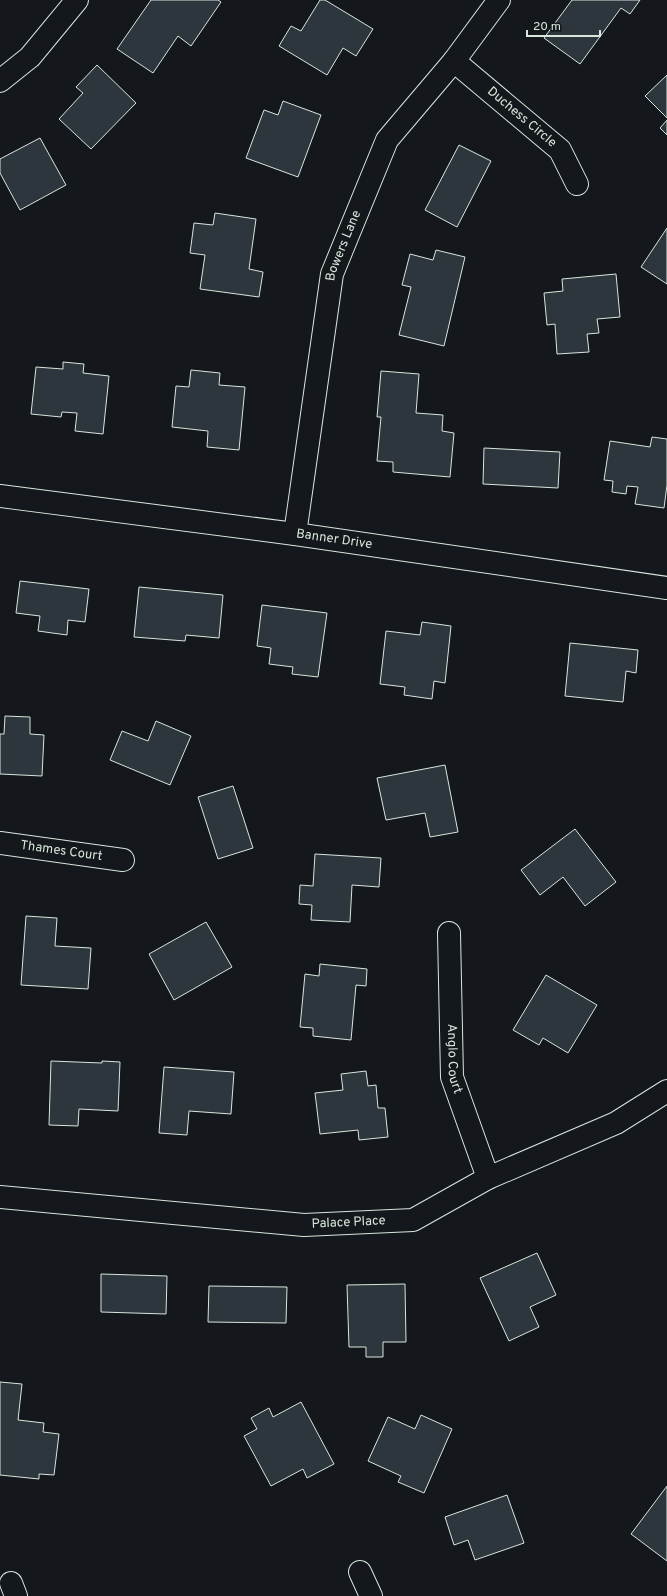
<svg xmlns="http://www.w3.org/2000/svg" width="667" height="1596" viewBox="0 0 667 1596" font-family="Overpass,sans-serif">
<rect width="100%" height="100%" fill="#14181c"/>
<!-- building -->
<g fill="#2c363c" stroke="#d8e6dc">
<path d="M 151,0 L 218,0 L 221,2 L 191,46 L 178,36 L 153,73 L 117,49 Z"/>
<path d="M 320,0 L 325,0 L 373,29 L 356,56 L 343,48 L 327,75 L 279,46 L 291,26 L 301,31 Z"/>
<path d="M 572,0 L 640,0 L 630,14 L 621,8 L 580,64 L 544,38 Z"/>
<path d="M 97,65 L 136,103 L 91,149 L 59,119 L 83,93 L 76,87 Z"/>
<path d="M 667,75 L 667,118 L 645,96 Z"/>
<path d="M 283,101 L 321,115 L 298,177 L 246,158 L 264,110 L 278,115 Z"/>
<path d="M 667,120 L 667,135 L 660,128 Z"/>
<path d="M 40,138 L 66,185 L 20,210 L 0,173 L 0,159 Z"/>
<path d="M 459,145 L 491,161 L 457,227 L 425,210 Z"/>
<path d="M 215,213 L 256,219 L 249,269 L 263,272 L 259,297 L 200,289 L 205,255 L 190,253 L 194,223 L 213,225 Z"/>
<path d="M 667,228 L 667,284 L 641,267 Z"/>
<path d="M 436,250 L 465,257 L 444,346 L 399,335 L 411,287 L 402,285 L 410,254 L 433,260 Z"/>
<path d="M 616,274 L 620,317 L 597,319 L 599,333 L 587,334 L 589,352 L 557,354 L 555,324 L 547,325 L 544,293 L 563,291 L 562,279 Z"/>
<path d="M 63,362 L 84,364 L 83,373 L 109,376 L 103,434 L 75,431 L 77,413 L 62,412 L 61,417 L 31,414 L 36,367 L 63,369 Z"/>
<path d="M 191,370 L 220,373 L 219,385 L 245,387 L 239,450 L 207,447 L 208,431 L 172,427 L 176,386 L 189,387 Z"/>
<path d="M 381,371 L 419,374 L 416,413 L 443,415 L 442,431 L 454,433 L 450,477 L 393,472 L 393,462 L 377,461 L 381,417 L 377,417 Z"/>
<path d="M 652,437 L 667,439 L 667,485 L 664,508 L 635,504 L 638,487 L 627,486 L 626,494 L 612,492 L 613,481 L 604,480 L 610,441 L 650,447 Z"/>
<path d="M 484,448 L 560,452 L 558,488 L 483,484 Z"/>
<path d="M 20,581 L 89,589 L 85,622 L 68,620 L 67,635 L 38,631 L 40,616 L 16,613 Z"/>
<path d="M 139,587 L 223,595 L 219,638 L 186,635 L 185,641 L 134,637 Z"/>
<path d="M 262,605 L 327,613 L 318,677 L 292,674 L 293,667 L 269,664 L 271,648 L 257,646 Z"/>
<path d="M 422,622 L 451,626 L 445,683 L 434,681 L 432,699 L 404,695 L 405,687 L 380,684 L 386,631 L 420,635 Z"/>
<path d="M 570,643 L 638,650 L 636,673 L 626,671 L 623,702 L 565,696 Z"/>
<path d="M 5,716 L 30,717 L 30,734 L 44,735 L 42,776 L 0,774 L 0,734 L 4,734 Z"/>
<path d="M 156,721 L 191,736 L 170,785 L 110,760 L 122,731 L 148,741 Z"/>
<path d="M 445,765 L 458,832 L 430,837 L 425,813 L 386,820 L 377,778 Z"/>
<path d="M 233,786 L 253,848 L 218,859 L 198,797 Z"/>
<path d="M 575,829 L 616,882 L 585,906 L 563,877 L 540,895 L 521,870 Z"/>
<path d="M 315,854 L 381,858 L 379,887 L 352,885 L 350,922 L 311,920 L 312,905 L 299,904 L 300,885 L 313,886 Z"/>
<path d="M 26,916 L 57,918 L 55,946 L 91,948 L 88,989 L 21,985 Z"/>
<path d="M 206,922 L 232,967 L 174,1000 L 149,954 Z"/>
<path d="M 320,964 L 367,969 L 366,986 L 356,985 L 351,1040 L 313,1036 L 313,1028 L 300,1027 L 305,974 L 319,976 Z"/>
<path d="M 546,975 L 597,1005 L 568,1053 L 543,1038 L 539,1045 L 513,1030 Z"/>
<path d="M 51,1061 L 102,1063 L 102,1061 L 120,1062 L 118,1111 L 79,1109 L 78,1126 L 49,1125 Z"/>
<path d="M 164,1067 L 234,1072 L 231,1114 L 189,1111 L 187,1135 L 159,1133 Z"/>
<path d="M 366,1071 L 368,1086 L 376,1085 L 378,1108 L 385,1108 L 388,1137 L 359,1140 L 358,1130 L 320,1134 L 315,1093 L 343,1090 L 341,1074 Z"/>
<path d="M 537,1253 L 556,1295 L 530,1307 L 539,1327 L 509,1341 L 480,1278 Z"/>
<path d="M 101,1274 L 167,1276 L 166,1314 L 101,1312 Z"/>
<path d="M 405,1284 L 406,1342 L 383,1342 L 383,1357 L 366,1357 L 366,1347 L 349,1347 L 347,1285 Z"/>
<path d="M 209,1286 L 287,1287 L 286,1323 L 208,1322 Z"/>
<path d="M 0,1382 L 22,1384 L 18,1420 L 44,1423 L 43,1432 L 59,1434 L 54,1475 L 39,1474 L 39,1479 L 0,1475 Z"/>
<path d="M 301,1402 L 334,1464 L 307,1478 L 303,1469 L 271,1486 L 244,1436 L 257,1429 L 251,1418 L 269,1408 L 273,1417 Z"/>
<path d="M 421,1415 L 452,1429 L 424,1493 L 398,1482 L 401,1476 L 368,1461 L 388,1417 L 415,1429 Z"/>
<path d="M 667,1486 L 667,1561 L 631,1534 Z"/>
<path d="M 507,1495 L 524,1543 L 475,1560 L 468,1540 L 454,1545 L 445,1517 Z"/>
</g>
<g fill="none" stroke-linecap="round" stroke-linejoin="round">
<!-- minor casing -->
<g stroke="#d8e6dc" stroke-width="24">
<g id="minor">
<path id="s1" d="M 454,61 L 560,150 L 577,184"/>
<path d="M 0,81 L 30,57 L 77,0"/>
<path id="s2" d="M 0,496 L 295,534 L 667,588"/>
<path id="s3" d="M 295,534 L 332,274 L 387,140 L 454,61 L 499,0"/>
<path id="s4" d="M 0,843 L 123,860"/>
<path id="s5" d="M 449,933 L 452,1077 L 488,1178"/>
<path id="s6" d="M 0,1197 L 304,1225 L 413,1220 L 488,1178 L 616,1123 L 667,1091"/>
<path d="M 360,1572 L 371,1596"/>
<path d="M 11,1583 L 16,1596"/>
</g>
</g>
<!-- minor -->
<use href="#minor" stroke="#14181c" stroke-width="22"/>
</g>
<g text-anchor="middle" dominant-baseline="central" stroke-width="3" stroke-linejoin="round" paint-order="stroke">
<!-- street labels -->
<g font-size="13" fill="#d8e6dc" stroke="#14181c">
<text stroke="none"><textPath href="#s1" startOffset="88">Duchess Circle</textPath></text>
<text stroke="none"><textPath href="#s3" startOffset="293">Bowers Lane</textPath></text>
<text stroke="none"><textPath href="#s2" startOffset="337">Banner Drive</textPath></text>
<text stroke="none"><textPath href="#s4" startOffset="62">Thames Court</textPath></text>
<text stroke="none"><textPath href="#s5" startOffset="126">Anglo Court</textPath></text>
<text stroke="none"><textPath href="#s6" startOffset="350">Palace Place</textPath></text>
</g>
</g>
<!-- scale -->
<path d="M527 30v6h73v-6" fill="none" stroke="#d8e6dc" stroke-width="2"/>
<text x="533" y="30" font-size="12" fill="#d8e6dc" stroke="#14181c" stroke-width="3" paint-order="stroke">20 m</text>
</svg>
